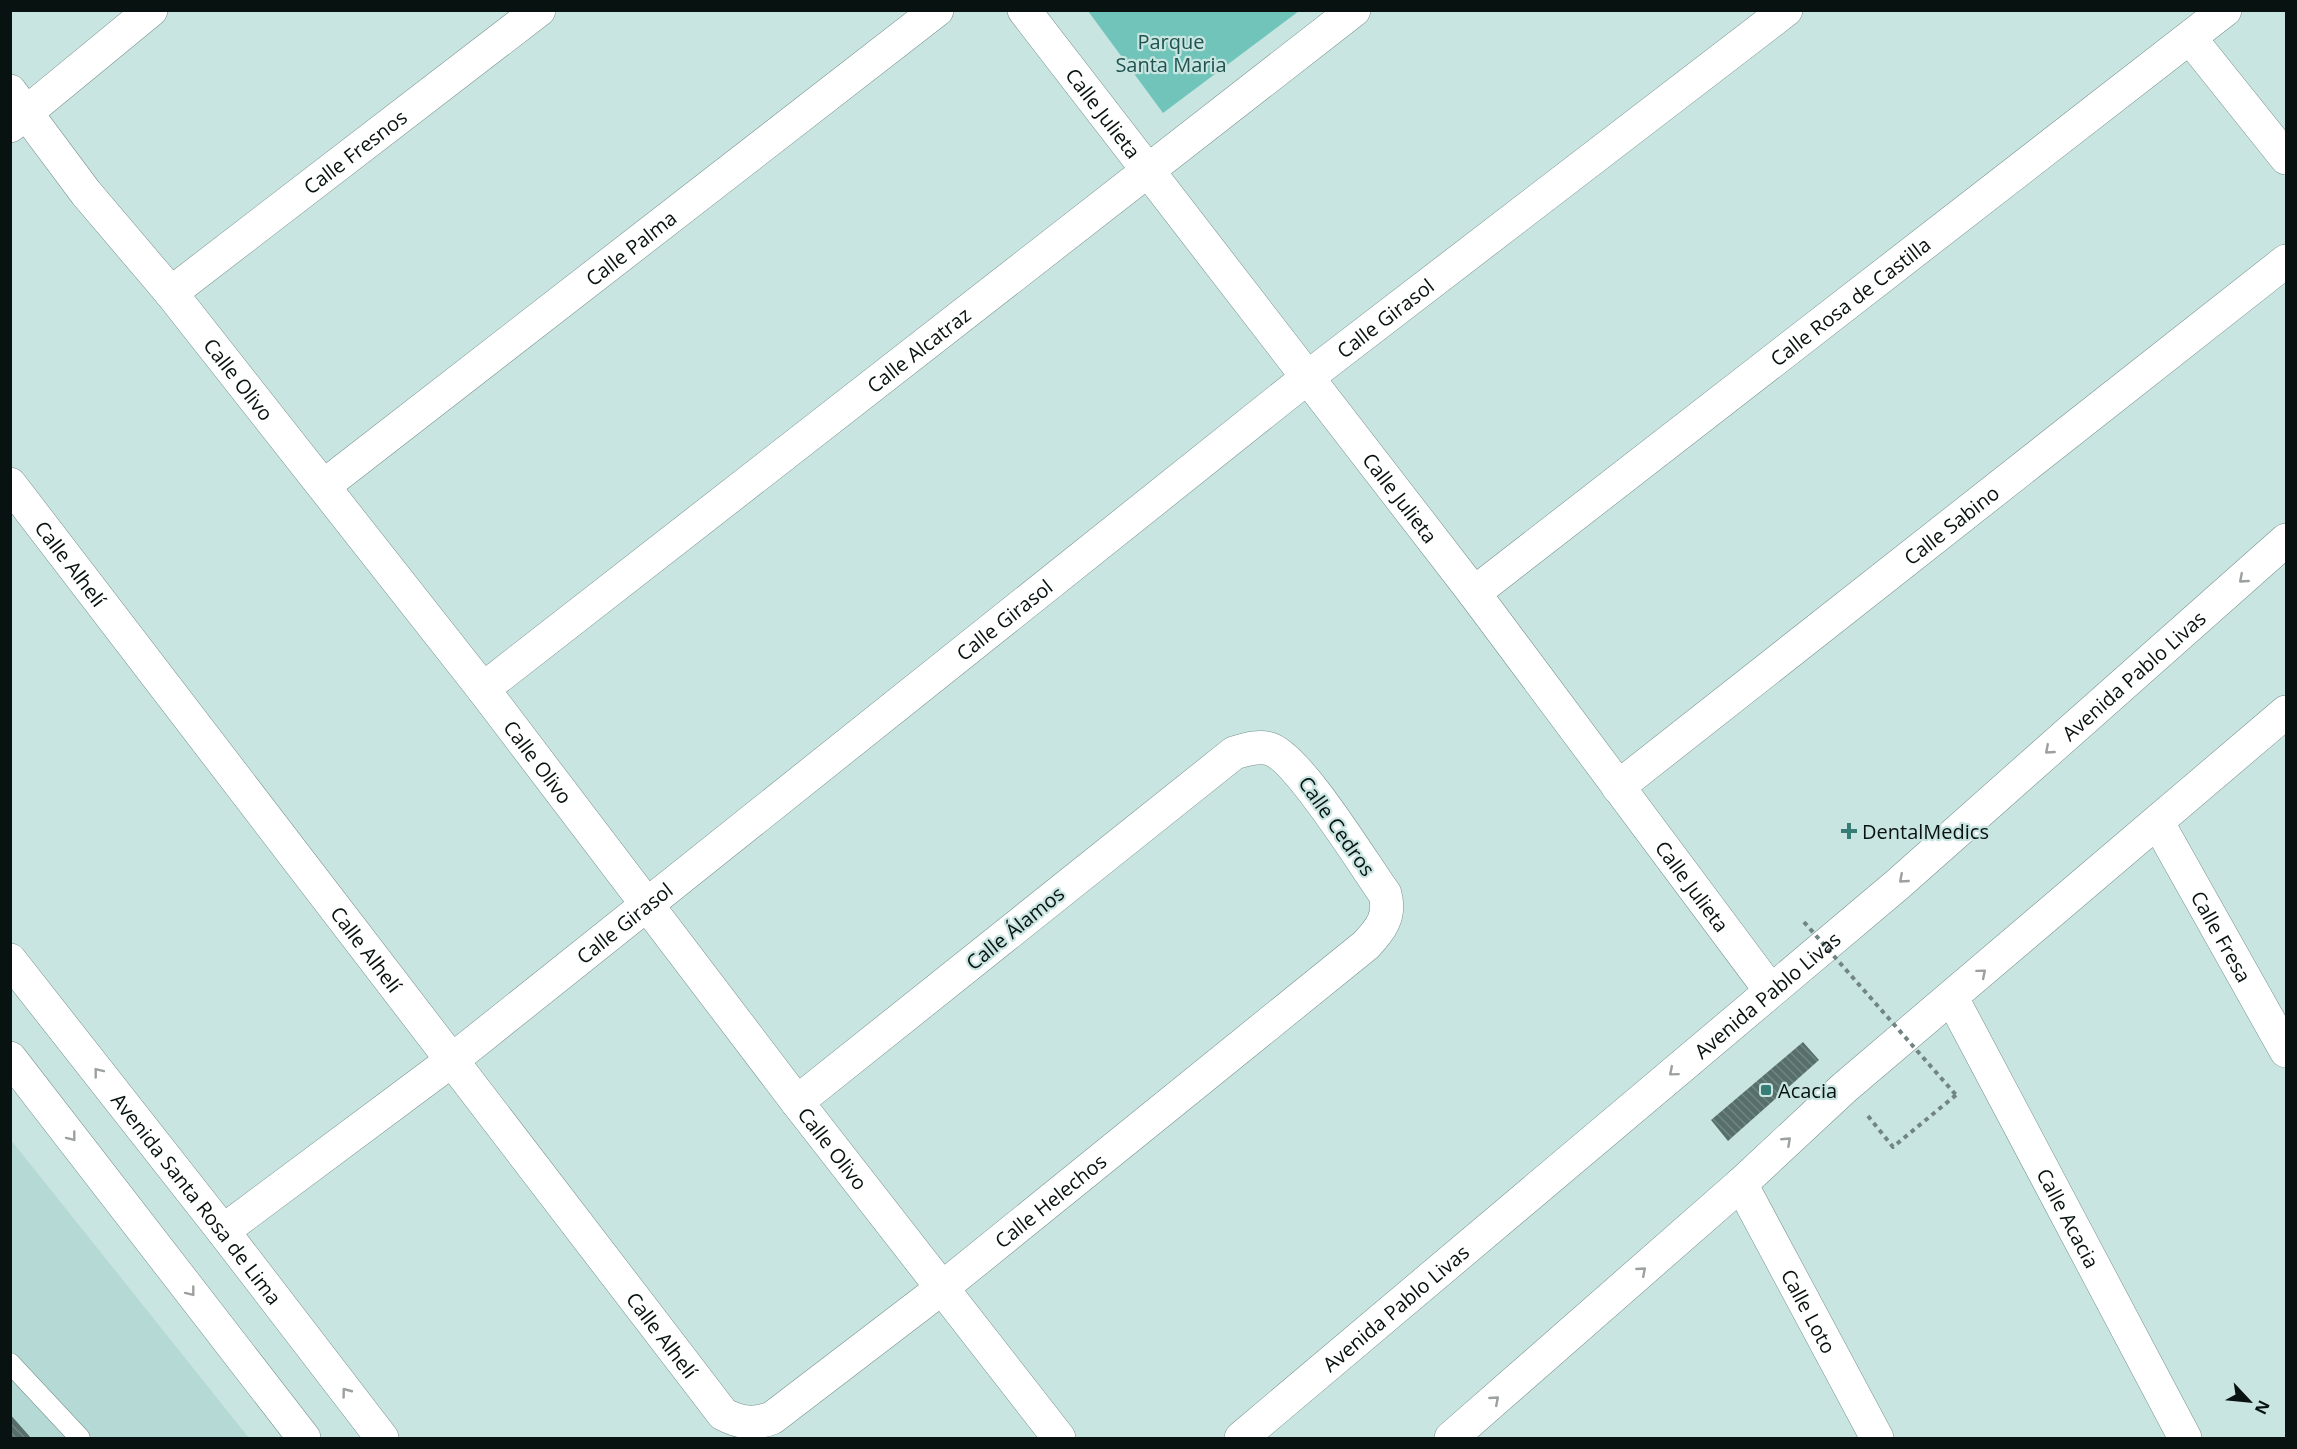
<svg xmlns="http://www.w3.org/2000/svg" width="2297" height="1449" viewBox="0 0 2297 1449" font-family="'Open Sans',sans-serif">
<defs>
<pattern id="building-back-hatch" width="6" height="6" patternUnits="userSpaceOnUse" patternTransform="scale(1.5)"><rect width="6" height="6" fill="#566f6b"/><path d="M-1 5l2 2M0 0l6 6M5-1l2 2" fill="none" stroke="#728582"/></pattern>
</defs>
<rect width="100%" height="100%" fill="#c9e5e1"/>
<!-- built -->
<path fill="#b5dad5" d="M 11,1140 L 249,1438 L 11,1438 Z"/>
<!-- green -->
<path fill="#70c4b9" d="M 1088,11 L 1299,11 L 1163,113 Z"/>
<!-- building -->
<g fill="url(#building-back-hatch)">
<path d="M 1803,1042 L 1819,1060 L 1728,1141 L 1711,1120 Z"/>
<path d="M 10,1414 L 31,1438 L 10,1438 Z"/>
</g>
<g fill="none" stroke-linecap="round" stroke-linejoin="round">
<!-- service casing -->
<g stroke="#78928e" stroke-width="21">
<path id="service" d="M 10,1363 L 80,1438"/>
</g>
<!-- minor casing -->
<g stroke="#78928e" stroke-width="34">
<g id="minor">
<path id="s1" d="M 1024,10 L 1474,593 L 1770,990"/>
<path d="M 2190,38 L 2286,158"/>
<path id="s2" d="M 10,91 L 86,193 L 171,293 L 483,689 L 797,1102 L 1059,1438"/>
<path d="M 10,126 L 151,10"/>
<path id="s3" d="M 171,293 L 539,10"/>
<path id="s4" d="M 10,484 L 723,1414 C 740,1423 754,1425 772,1418 L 942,1288 L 1366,945 C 1381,929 1391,916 1385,894 C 1364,865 1299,758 1270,749 C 1258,745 1245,750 1234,753 L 797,1102"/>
<path id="s5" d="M 325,485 L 937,10"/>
<path id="s6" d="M 1474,593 L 2225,10"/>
<path id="s7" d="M 483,689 L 1354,10"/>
<path id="s8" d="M 1618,787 L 2286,261"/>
<path id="s9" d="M 2158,823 L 2286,1051"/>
<path id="s10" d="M 1952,998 L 2185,1438"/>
<path id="s11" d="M 1741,1184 L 1877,1438"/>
<path id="s12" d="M 223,1231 L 451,1061 L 1308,377 L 1786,10"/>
</g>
</g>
<!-- tertiary casing -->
<g stroke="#78928e" stroke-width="34">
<g id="tertiary">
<path id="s13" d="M 10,960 L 223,1231 L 382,1438"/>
<path d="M 10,1058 L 304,1438"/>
</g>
</g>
<!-- secondary casing -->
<g stroke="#78928e" stroke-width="34">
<g id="secondary">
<path id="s14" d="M 1241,1438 L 1897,885 L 2286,540"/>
<path d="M 1451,1438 L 1741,1184 L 1844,1088 L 2286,712"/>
</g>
</g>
<!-- path -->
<path stroke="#718582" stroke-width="4" stroke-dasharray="4.5 4.5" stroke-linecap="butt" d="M 1868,1116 L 1893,1147 L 1956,1095"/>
<!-- service -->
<use href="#service" stroke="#fff" stroke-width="20"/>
<!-- minor -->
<use href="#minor" stroke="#fff" stroke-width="33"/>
<!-- tertiary -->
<use href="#tertiary" stroke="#fff" stroke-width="33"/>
<!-- secondary -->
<use href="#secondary" stroke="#fff" stroke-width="33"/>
<!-- path-bridge -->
<path stroke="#718582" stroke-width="4" stroke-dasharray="4.5 4.5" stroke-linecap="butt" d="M 1804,922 L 1956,1095"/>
</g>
<!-- one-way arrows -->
<defs><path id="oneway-chevron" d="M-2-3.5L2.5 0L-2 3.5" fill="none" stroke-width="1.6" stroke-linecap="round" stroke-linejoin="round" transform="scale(1.5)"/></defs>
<g stroke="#9ca09f">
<use href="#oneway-chevron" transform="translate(2243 579) rotate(139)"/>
<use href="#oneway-chevron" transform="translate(2049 750) rotate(139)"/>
<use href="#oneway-chevron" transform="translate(1903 879) rotate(139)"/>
<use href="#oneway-chevron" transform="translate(1982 973) rotate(-40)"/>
<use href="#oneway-chevron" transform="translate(98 1072) rotate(-128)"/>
<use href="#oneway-chevron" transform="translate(1673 1072) rotate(140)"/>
<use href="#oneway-chevron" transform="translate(72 1137) rotate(52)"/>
<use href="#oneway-chevron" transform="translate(1787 1141) rotate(-43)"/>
<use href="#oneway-chevron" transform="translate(1642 1271) rotate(-41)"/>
<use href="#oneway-chevron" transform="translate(191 1292) rotate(52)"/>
<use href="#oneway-chevron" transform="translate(346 1392) rotate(-127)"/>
<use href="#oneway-chevron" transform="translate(1495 1400) rotate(-41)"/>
</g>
<!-- markers -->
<g fill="#367d75" stroke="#c9e5e1" stroke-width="2">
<path d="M1846 822h6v6h6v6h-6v6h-6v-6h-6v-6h6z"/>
<rect x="1760" y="1084" width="12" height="12" rx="3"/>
</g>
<g text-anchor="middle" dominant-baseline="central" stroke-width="4.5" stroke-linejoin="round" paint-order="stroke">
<!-- park labels -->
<g font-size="20" fill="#20534e" stroke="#c9e5e1">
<text x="1171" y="41">Parque<tspan x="1171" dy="23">Santa Maria</tspan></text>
</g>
<!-- street labels -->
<g font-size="20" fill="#081210" stroke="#c9e5e1">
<text stroke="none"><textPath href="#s1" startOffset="130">Calle Julieta</textPath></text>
<text stroke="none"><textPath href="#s3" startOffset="232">Calle Fresnos</textPath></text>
<text stroke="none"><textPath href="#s5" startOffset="387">Calle Palma</textPath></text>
<text stroke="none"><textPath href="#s6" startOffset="476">Calle Rosa de Castilla</textPath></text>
<text stroke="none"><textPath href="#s12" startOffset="1478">Calle Girasol</textPath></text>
<text stroke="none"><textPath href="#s7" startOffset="552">Calle Alcatraz</textPath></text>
<text stroke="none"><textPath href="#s2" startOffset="368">Calle Olivo</textPath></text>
<text stroke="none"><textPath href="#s1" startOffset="616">Calle Julieta</textPath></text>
<text stroke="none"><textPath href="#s8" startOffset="424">Calle Sabino</textPath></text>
<text stroke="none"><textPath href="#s4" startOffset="100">Calle Alhelí</textPath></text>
<text stroke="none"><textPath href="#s12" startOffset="992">Calle Girasol</textPath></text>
<text stroke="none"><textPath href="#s14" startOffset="1174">Avenida Pablo Livas</textPath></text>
<text stroke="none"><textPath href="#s2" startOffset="854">Calle Olivo</textPath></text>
<text transform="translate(1337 826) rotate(55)">Calle Cedros</text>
<text stroke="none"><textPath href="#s1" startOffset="1102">Calle Julieta</textPath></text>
<text stroke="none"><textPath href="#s12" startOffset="506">Calle Girasol</textPath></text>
<text transform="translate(1015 928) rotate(-39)">Calle Álamos</text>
<text stroke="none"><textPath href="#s9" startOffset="130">Calle Fresa</textPath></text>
<text stroke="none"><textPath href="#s4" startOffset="586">Calle Alhelí</textPath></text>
<text stroke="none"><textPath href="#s14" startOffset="688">Avenida Pablo Livas</textPath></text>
<text stroke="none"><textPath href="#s2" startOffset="1340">Calle Olivo</textPath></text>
<text stroke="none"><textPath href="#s13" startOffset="303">Avenida Santa Rosa de Lima</textPath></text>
<text stroke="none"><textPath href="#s4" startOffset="1576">Calle Helechos</textPath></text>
<text stroke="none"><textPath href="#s10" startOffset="249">Calle Acacia</textPath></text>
<text stroke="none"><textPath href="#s14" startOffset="202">Avenida Pablo Livas</textPath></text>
<text stroke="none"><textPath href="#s11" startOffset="144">Calle Loto</textPath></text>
<text stroke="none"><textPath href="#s4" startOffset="1072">Calle Alhelí</textPath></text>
</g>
<!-- poi labels -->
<g font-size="20" fill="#081210" stroke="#c9e5e1" text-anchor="start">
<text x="1862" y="831">DentalMedics</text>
<text x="1778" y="1090">Acacia</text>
</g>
</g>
<!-- border -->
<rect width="2297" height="1449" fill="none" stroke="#081210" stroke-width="24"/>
<!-- north arrow -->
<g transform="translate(2249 1401) rotate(116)" stroke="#c9e5e1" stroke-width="4.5" paint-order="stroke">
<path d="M0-4.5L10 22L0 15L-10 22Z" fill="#081210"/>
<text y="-9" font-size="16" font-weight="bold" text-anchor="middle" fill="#081210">N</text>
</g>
</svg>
